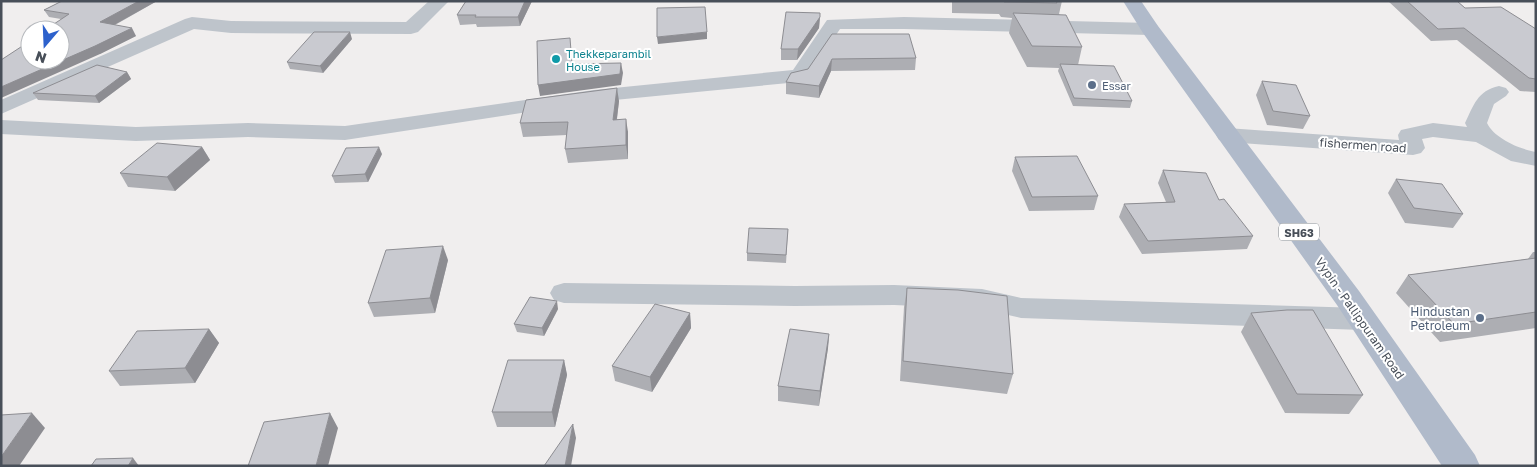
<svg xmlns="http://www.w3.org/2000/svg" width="1537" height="467" viewBox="0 0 1537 467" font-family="'Golos Text',sans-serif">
<rect width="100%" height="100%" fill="#f0eeee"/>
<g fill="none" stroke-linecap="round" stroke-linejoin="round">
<!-- minor -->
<g fill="#bec4cb" fill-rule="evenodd">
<path d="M 429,1 L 449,1 L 418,32 L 411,34 L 231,33 L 194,29 L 1,114 L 1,100 L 185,19 L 192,17 L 231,21 L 406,22 Z"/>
<path d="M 904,17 L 1150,23 L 1157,25 L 1159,29 L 1157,33 L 1150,35 L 904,29 L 840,29 L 806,80 L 799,82 L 594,102 L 345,140 L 248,137 L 136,141 L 1,134 L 1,120 L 136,127 L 248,123 L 345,126 L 594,90 L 793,70 L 827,20 Z"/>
<path d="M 1499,86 L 1506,88 L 1509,92 L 1506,96 L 1494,104 L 1487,123 C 1494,138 1519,149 1536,152 L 1536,166 L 1511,161 L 1476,142 L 1433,137 L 1422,139 L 1425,148 L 1421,153 L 1413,155 L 1227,142 L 1219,140 L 1216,135 L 1219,130 L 1227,128 L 1399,140 L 1398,135 L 1401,130 L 1433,123 L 1467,127 L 1465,123 C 1474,105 1477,91 1499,86 Z"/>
<path d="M 564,283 L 795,286 L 894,285 L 982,289 L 1021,298 L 1362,308 L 1372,312 L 1377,319 L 1372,326 L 1362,330 L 1021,318 L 982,309 L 894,305 L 795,306 L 564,303 L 554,300 L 550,293 L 554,286 Z"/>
</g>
<!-- primary -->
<path fill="#b0baca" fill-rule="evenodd" d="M 1123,1 L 1141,1 L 1158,26 L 1359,291 L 1475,455 L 1480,466 L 1442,466 L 1337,305 L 1143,33 Z"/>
</g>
<!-- wall -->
<g fill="#adaeb3">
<path d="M 62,1 L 157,1 L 115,25 L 136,36 L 100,54 L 61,19 L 49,17 L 44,10 Z"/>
<path d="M 466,1 L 532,1 L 520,26 L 477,27 L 476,24 L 460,25 L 457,15 Z"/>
<path d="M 952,1 L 1062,1 L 1059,14 L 1082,47 L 1078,65 L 1132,101 L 1130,108 L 1073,106 L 1058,71 L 1059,68 L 1027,67 L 1009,33 L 1012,18 L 1001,17 L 999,14 L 952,13 Z"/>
<path d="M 1388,1 L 1457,1 L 1465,8 L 1536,29 L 1536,92 L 1520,91 L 1457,40 L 1431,41 Z"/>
<path d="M 820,13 L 819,28 L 797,60 L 781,60 L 781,49 Z"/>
<path d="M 832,34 L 916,58 L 915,70 L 831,71 L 819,98 L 786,94 L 786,82 L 808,69 Z"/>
<path d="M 352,39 L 323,73 L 290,69 L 287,62 Z"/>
<path d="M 127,72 L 131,79 L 99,103 L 38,100 L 33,93 Z"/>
<path d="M 1262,81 L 1310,116 L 1303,129 L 1267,125 L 1256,95 Z"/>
<path d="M 619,101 L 617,119 L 628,132 L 628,159 L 568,163 L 565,149 L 567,135 L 523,137 L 520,123 Z"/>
<path d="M 202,147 L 210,160 L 175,191 L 128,187 L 120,173 Z"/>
<path d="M 382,154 L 368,182 L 335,183 L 332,176 Z"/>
<path d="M 1015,157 L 1098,196 L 1094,210 L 1029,211 L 1012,171 Z"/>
<path d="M 1163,170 L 1219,200 L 1253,236 L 1247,249 L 1142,254 L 1119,217 L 1124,204 L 1166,202 L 1158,183 Z"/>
<path d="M 1396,179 L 1463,214 L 1453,228 L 1405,223 L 1388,193 Z"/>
<path d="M 788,229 L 786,263 L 747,261 L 747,253 Z"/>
<path d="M 1533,252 L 1536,252 L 1536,328 L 1440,342 L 1396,293 L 1408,275 L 1528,259 Z"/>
<path d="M 448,260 L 435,313 L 374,317 L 368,303 Z"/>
<path d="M 907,288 L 1013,374 L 1007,394 L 900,381 L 904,307 Z"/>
<path d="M 558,309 L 544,336 L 517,332 L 514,324 Z"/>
<path d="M 690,313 L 691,328 L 652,392 L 615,381 L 612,366 Z"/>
<path d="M 1251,313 L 1363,395 L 1349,414 L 1285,413 L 1241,332 Z"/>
<path d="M 209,329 L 219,343 L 195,383 L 120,386 L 109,371 Z"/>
<path d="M 829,334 L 828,348 L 819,406 L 778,401 L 778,386 Z"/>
<path d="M 564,360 L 567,375 L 555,427 L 497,427 L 492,412 Z"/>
</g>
<!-- shaded-wall -->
<g fill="#8d8d92">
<path d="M 139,1 L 157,1 L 105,30 L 100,22 Z"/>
<path d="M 525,1 L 532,1 L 520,26 L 518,17 Z"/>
<path d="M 820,17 L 819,28 L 797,60 L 798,49 Z"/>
<path d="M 132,28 L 136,36 L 100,54 L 1,98 L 1,87 Z"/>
<path d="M 350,32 L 352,39 L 323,73 L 320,66 Z"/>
<path d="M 707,32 L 707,39 L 658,44 L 657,37 Z"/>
<path d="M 832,59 L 831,71 L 819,98 L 819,86 Z"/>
<path d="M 621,63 L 623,73 L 621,85 L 540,96 L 538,85 Z"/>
<path d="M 127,72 L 131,79 L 99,103 L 95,96 Z"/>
<path d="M 617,88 L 619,101 L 615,133 L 613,120 Z"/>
<path d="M 626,119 L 628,132 L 628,159 L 626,145 Z"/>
<path d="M 202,147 L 210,160 L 175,191 L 167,177 Z"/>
<path d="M 379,147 L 382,154 L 368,182 L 365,174 Z"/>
<path d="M 443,246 L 448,260 L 435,313 L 430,298 Z"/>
<path d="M 557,301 L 558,309 L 544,336 L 542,328 Z"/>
<path d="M 690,313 L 691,328 L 652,392 L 650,377 Z"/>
<path d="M 209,329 L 219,343 L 195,383 L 185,368 Z"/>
<path d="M 829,334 L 828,348 L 819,406 L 820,391 Z"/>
<path d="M 564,360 L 567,375 L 555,427 L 552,412 Z"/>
<path d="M 32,413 L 45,428 L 19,466 L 1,466 L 1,457 Z"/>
<path d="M 330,413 L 338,428 L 328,466 L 316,466 Z"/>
<path d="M 573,424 L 576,438 L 571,466 L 565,466 Z"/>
<path d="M 133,458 L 139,466 L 128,466 Z"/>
</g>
<!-- building -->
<g fill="#c9cad0" stroke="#8d8d92">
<path d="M 62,1 L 139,1 L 100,22 L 132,28 L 95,46 L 1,87 L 1,60 L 30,41 L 30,60 L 60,60 L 60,30 L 45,30 L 69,14 L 44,10 Z"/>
<path d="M 466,1 L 525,1 L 518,17 L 475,17 L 476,15 L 457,15 Z"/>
<path d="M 1003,1 L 1056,1 L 1057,3 L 1004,2 Z"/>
<path d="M 1407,1 L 1457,1 L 1465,8 L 1501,7 L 1536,29 L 1536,79 L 1529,78 L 1464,28 L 1438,29 Z"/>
<path d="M 705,7 L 707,32 L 657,37 L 657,8 Z"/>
<path d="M 786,12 L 820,13 L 820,17 L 798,49 L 781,49 Z"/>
<path d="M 1013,13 L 1066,15 L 1082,47 L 1032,46 Z"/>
<path d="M 314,32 L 350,32 L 320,66 L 287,62 Z"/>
<path d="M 832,34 L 909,34 L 916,58 L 832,59 L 819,86 L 786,82 L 791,73 L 808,69 Z"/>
<path d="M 570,38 L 572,64 L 621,63 L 620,74 L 538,85 L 537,41 Z"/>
<path d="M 1060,64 L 1114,66 L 1132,101 L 1074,98 Z"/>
<path d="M 97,65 L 127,72 L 95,96 L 33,93 Z"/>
<path d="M 1262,81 L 1296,85 L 1310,116 L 1273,111 Z"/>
<path d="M 617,88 L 613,120 L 626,119 L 626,145 L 565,149 L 568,122 L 520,123 L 526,100 Z"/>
<path d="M 157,143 L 202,147 L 167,177 L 120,173 Z"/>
<path d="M 379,147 L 365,174 L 332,176 L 346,148 Z"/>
<path d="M 1077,156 L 1098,196 L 1032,197 L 1015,157 Z"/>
<path d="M 1163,170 L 1206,173 L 1219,200 L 1224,199 L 1253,236 L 1148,241 L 1124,204 L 1175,202 Z"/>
<path d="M 1396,179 L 1442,184 L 1463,214 L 1414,208 Z"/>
<path d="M 749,228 L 788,229 L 786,255 L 747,253 Z"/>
<path d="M 443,246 L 430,298 L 368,303 L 386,250 Z"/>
<path d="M 1536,258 L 1536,312 L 1454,324 L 1408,275 Z"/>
<path d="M 907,288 L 958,290 L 1007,296 L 1013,374 L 903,361 Z"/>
<path d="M 530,297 L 557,301 L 542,328 L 514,324 Z"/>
<path d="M 655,304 L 690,313 L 650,377 L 612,366 Z"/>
<path d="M 1287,310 L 1313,310 L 1363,395 L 1297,394 L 1251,313 Z"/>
<path d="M 209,329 L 185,368 L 109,371 L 137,331 Z"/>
<path d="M 790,329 L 829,334 L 820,391 L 778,386 Z"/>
<path d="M 508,360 L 564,360 L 552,412 L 492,412 Z"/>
<path d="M 32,413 L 1,457 L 1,415 Z"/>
<path d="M 330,413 L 316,466 L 248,466 L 264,422 Z"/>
<path d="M 573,424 L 565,466 L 544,466 Z"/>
<path d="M 133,458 L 128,466 L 91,466 L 96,459 Z"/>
</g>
<!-- markers -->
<circle fill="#0f9aa8" stroke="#fff" stroke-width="2" cx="556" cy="59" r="5"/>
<g fill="#5c6f8a" stroke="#fff" stroke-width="2">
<circle cx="1092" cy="85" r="5"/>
<circle cx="1480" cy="318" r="5"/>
</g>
<g text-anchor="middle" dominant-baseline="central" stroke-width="4" stroke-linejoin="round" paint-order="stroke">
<!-- far-culture labels -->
<g font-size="11" fill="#0d838f" stroke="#fff" text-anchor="start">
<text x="566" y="53">Thekkeparambil<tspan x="566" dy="13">House</tspan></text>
</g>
<!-- far-service labels -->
<g font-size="11" fill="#4e5e75" stroke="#fff" text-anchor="start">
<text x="1102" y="85">Essar</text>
</g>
<!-- shield labels -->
<rect fill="#fff" stroke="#7f848b" stroke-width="1" x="1279" y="223.5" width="40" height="17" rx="4"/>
<g font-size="11" font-weight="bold" fill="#484f59">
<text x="1299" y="232">SH63</text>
</g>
<!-- street labels -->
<g font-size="12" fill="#484f59" stroke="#fff">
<text transform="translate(1363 145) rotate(4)">fishermen road</text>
<text transform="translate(1360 318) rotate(55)">Vypin - Pallippuram Road</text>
</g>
<!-- service labels -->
<g font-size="12" fill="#4e5e75" stroke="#fff" text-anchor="end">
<text x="1470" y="311">Hindustan<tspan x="1470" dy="14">Petroleum</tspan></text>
</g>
</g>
<!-- border -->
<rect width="1537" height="467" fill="none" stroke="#484f59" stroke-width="5"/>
<!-- north arrow -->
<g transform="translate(45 45) rotate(199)"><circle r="24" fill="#ffffff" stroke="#b6b9bd"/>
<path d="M0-4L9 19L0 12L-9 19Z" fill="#2d61cc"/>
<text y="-8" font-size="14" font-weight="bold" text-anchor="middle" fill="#484f59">N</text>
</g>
</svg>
